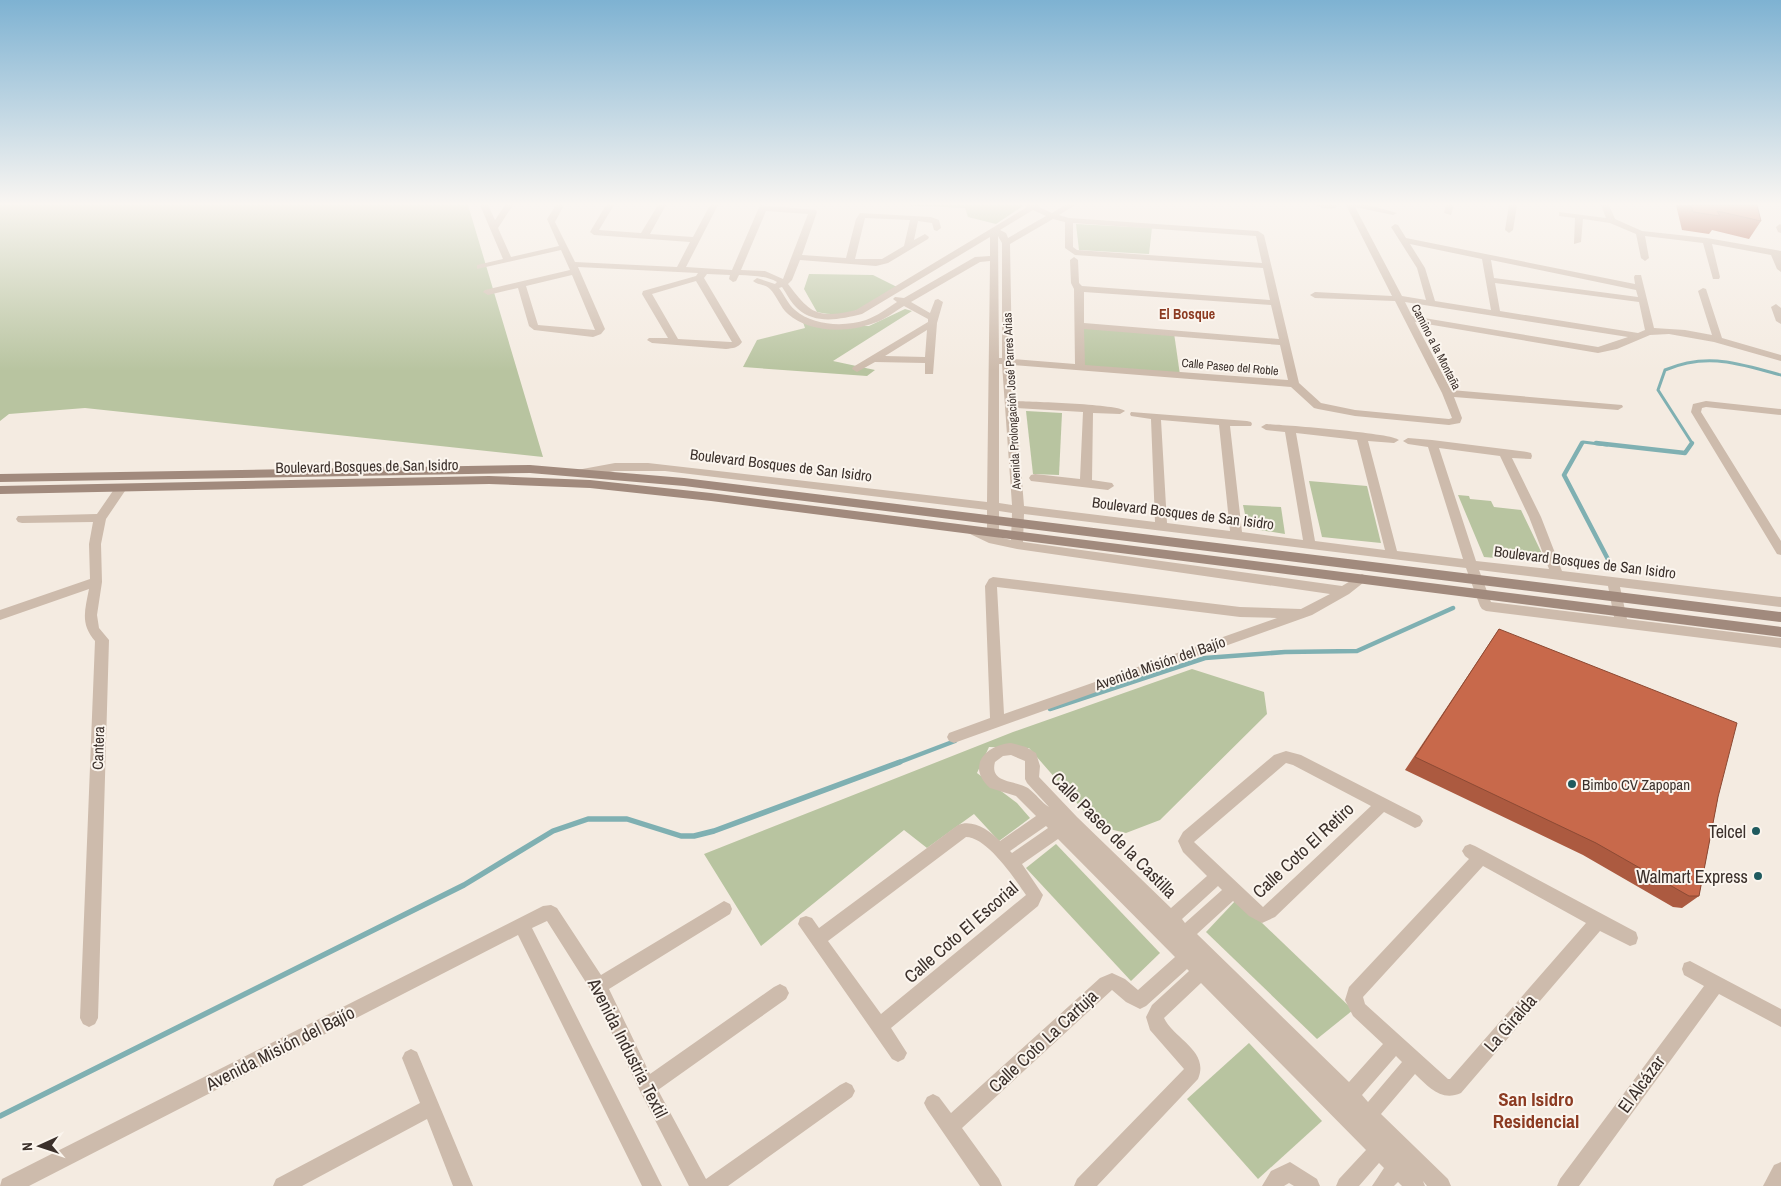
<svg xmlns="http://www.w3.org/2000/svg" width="1781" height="1186" viewBox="0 0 1781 1186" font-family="'Archivo Narrow',sans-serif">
<rect width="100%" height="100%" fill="#f4ebe1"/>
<!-- green -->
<g fill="#b8c4a0">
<path d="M 0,205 L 468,205 L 543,457 L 85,408 L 9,414 L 0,421 Z"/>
<path d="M 898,205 L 1021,205 L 1023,206 L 996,224 L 968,217 L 965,208 Z"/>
<path d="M 1076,224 L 1152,228 L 1149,254 L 1079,250 Z"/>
<path d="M 809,274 L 873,275 L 897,287 C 867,305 853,320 817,312 L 804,289 Z"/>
<path d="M 905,309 L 912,311 L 833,361 L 875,370 L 867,376 L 743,367 L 757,340 L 805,328 L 803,322 L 836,326 L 869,326 Z"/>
<path d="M 1081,326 L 1174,333 L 1180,375 L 1084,366 Z"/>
<path d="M 1026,411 L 1062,413 L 1059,475 L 1033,474 Z"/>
<path d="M 1309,481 L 1367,486 L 1381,543 L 1322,537 Z"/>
<path d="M 1458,495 L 1469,496 L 1470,499 L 1491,501 L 1494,507 L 1521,510 L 1546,562 L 1484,557 Z"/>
<path d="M 1243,505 L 1281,507 L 1285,534 L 1248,528 Z"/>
<path d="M 1192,669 L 1264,692 L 1267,714 L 1160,820 L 1126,833 L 1097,826 L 1029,748 L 989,747 L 977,773 L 1017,803 L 1030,818 L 999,841 L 974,814 L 927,848 L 904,830 L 761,946 L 704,854 L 1013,732 Z"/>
<path d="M 1056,844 L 1160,953 L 1131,981 L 1026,868 Z"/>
<path d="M 1237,899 L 1353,1010 L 1317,1039 L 1206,932 Z"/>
<path d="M 1249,1043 L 1322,1121 L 1258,1179 L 1187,1099 Z"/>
</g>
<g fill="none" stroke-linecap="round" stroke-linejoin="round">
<!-- stream-far2 -->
<g stroke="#7fb0b2" stroke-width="3">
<path d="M 1581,445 L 1583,442 L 1607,445"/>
<path d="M 1691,445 L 1692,443 L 1658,390 L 1665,370 C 1708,352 1739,364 1781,375"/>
</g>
<!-- stream-far1 -->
<g stroke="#7fb0b2" stroke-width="4.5">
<path d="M 1582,443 L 1564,475 L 1612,567"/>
<path d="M 1596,443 L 1685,453 L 1692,443"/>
<path d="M 1050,709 L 1205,658 L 1285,652 L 1357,651 L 1453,608"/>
<path d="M 897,763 L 955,741"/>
</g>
<!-- stream -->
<path stroke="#7fb0b2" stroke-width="5.5" d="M 0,1116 L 464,885 L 553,831 L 588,819 L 627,819 L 681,836 L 694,836 L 714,831 L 900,762"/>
<!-- minor -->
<g fill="#cdbbac" fill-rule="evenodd">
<path d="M 480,205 L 488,205 L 495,220 L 505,205 L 513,205 L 498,228 L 511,257 L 559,246 L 547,219 L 556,205 L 564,205 L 555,222 L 575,262 L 677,267 L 690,242 L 594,235 L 590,232 L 606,205 L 614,205 L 599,230 L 641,233 L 658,205 L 666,205 L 650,234 L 693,237 L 710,205 L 718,205 L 686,267 L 732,270 L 760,205 L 816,210 L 817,212 L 802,255 L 846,258 L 856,219 L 860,213 L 931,217 L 939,220 L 941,228 L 937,231 L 934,230 L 932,223 L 918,221 L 914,240 L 925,234 L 929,237 L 928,239 L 888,263 L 876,266 L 800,260 L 792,280 L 788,284 C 811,314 817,319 856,310 L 1027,207 L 1025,205 L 1040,205 L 1039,207 L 1052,213 L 1065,205 L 1075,205 L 1059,215 L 1069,218 L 1258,231 L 1264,235 L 1299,383 L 1321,403 L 1355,410 L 1449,419 L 1452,418 L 1442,393 L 1395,301 L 1315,298 L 1310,295 L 1315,292 L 1392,296 L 1346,205 L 1369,205 L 1397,213 L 1393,215 L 1355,207 L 1402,296 L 1426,300 L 1417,268 L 1391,227 L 1395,224 L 1398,225 L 1406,238 L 1635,284 L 1634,277 L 1635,275 L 1641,275 L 1654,328 L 1685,330 L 1712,335 L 1698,291 L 1703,288 L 1706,289 L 1722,338 L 1781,355 L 1781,361 L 1714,342 L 1669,334 L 1650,335 L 1617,349 L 1598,353 L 1415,322 L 1451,390 L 1622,405 L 1623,407 L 1618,410 L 1454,397 L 1462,418 L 1460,423 L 1449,425 L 1355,416 L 1318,409 L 1314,408 L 1291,387 L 1012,365 L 1015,401 C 1032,402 1118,404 1125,411 L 1120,414 L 1093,413 L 1092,480 L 1112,483 L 1114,486 L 1108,490 L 1031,481 L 1029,478 L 1031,475 L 1035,474 L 1080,479 L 1083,412 L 1016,408 L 1024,506 L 1155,522 L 1151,419 L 1131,416 L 1130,414 L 1131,412 L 1247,421 L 1251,422 L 1252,424 L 1251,426 L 1230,426 L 1242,532 L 1303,540 L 1285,432 L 1266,430 L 1261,427 L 1266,424 C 1284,425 1393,433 1399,440 L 1394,443 L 1368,441 L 1397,551 L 1463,559 L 1428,447 L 1408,444 L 1403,441 L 1408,438 L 1432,440 L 1527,452 L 1531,453 L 1532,456 L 1531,459 L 1512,458 L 1541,517 L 1562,571 L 1781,597 L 1781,607 L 1620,587 L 1627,619 L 1781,638 L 1781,648 L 1486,611 L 1482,609 L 1480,606 L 1466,568 L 1024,514 L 1023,542 L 1342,586 L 1362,574 L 1366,576 L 1368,579 L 1349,594 L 1312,615 L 954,743 L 949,741 L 947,737 L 949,733 L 990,718 L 985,586 L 989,579 L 993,577 L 1240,607 L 1301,609 L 1330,594 L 1017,549 L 989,543 L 968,533 L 966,530 L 972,526 L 987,532 L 987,510 L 665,471 L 615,471 L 581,477 L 577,476 L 575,473 L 577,470 L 615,463 L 648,463 L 987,502 L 990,261 L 980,262 L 911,302 L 930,313 L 935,300 L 938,299 L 943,302 L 937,323 L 933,374 L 925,374 L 925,363 L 875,362 L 857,372 L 852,369 L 853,367 L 928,322 L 928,319 L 904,306 C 894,312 884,320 874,323 C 848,333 809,333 788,314 C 780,307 777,296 770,289 C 765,284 757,285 753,281 L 757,278 L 775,284 L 777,282 C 765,275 752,276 739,275 L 736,281 L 733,282 L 729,279 L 730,275 L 707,274 L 704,278 L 742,342 C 738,348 733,348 726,349 L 652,343 L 647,340 L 649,338 L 668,338 L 642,294 L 643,291 L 696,276 L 698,273 L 578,267 L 605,329 L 601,334 L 593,337 L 534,330 L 529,326 L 518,288 L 488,295 L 483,292 L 485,290 L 570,270 L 561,250 L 477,269 L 477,265 L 503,259 ZM 1033,210 L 1046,216 L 1008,238 L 1006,233 L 1000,230 ZM 766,211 L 808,214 L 783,279 L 765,271 L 741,270 ZM 865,218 L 910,220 L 904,246 L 882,259 L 855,259 ZM 1053,219 L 1065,222 L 1065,248 L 1075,255 L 1263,268 L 1270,300 L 1082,286 L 1079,283 L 1078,260 L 1074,257 L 1070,260 L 1071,283 L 1074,289 L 1075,364 L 1012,359 L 1010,244 ZM 1073,223 L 1256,236 L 1262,263 L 1077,250 L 1073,247 ZM 998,236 L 1002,243 L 1002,358 L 999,358 ZM 990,237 L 990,256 L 975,257 L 904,298 L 895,297 L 893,299 L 897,302 C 888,308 877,316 866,320 C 845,327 813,326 795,310 C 788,304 785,296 779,288 L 782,287 C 787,294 791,303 798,309 C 816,325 841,319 862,314 ZM 1410,244 L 1482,259 L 1491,310 L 1435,301 L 1425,268 ZM 1491,260 L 1636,290 L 1638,297 L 1494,278 ZM 572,275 L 595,330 L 538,325 L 526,286 ZM 696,281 L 732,342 L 731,342 L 678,339 L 652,294 ZM 1495,283 L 1639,302 L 1645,330 L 1638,333 L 1500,311 ZM 1084,292 L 1271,305 L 1279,339 L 1084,323 ZM 1405,302 L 1628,337 L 1598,347 L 1412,316 ZM 1084,329 L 1280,345 L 1288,380 L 1085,365 ZM 927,330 L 925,357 L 885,356 ZM 999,364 L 1002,364 L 1012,505 L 999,503 ZM 1161,420 L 1219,425 L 1230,531 L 1167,523 ZM 1296,433 L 1357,440 L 1385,550 L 1315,541 ZM 1439,448 L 1500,456 L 1529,517 L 1549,569 L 1476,561 ZM 999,511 L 1012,513 L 1011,540 L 999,537 ZM 1479,570 L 1608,586 L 1614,617 L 1491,602 ZM 997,587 L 1240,617 L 1277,618 L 1004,714 Z"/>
<path d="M 1316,205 L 1337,205 L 1338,206 C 1333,210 1321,209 1316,205 Z"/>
<path d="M 1446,205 L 1454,205 L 1451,215 L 1444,213 Z"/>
<path d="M 1509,205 L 1517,205 L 1513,230 L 1509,233 L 1505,230 Z"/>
<path d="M 1601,205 L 1609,205 L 1615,219 L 1642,231 L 1707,238 L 1781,251 L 1781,272 L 1777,269 L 1771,255 L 1712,244 L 1720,277 L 1719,279 L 1713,279 L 1703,243 L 1645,236 L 1649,258 L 1645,261 L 1641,258 L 1636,234 L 1610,223 L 1583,219 L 1581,242 L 1574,244 L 1575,218 L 1559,216 L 1559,212 L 1606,218 Z"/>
<path d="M 1780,224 L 1781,225 L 1781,233 L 1778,232 L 1776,227 Z"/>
<path d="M 1776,304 L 1781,308 L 1781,324 L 1776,321 L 1771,307 Z"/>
<path d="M 1706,401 L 1781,409 L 1781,415 L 1706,407 L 1702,408 L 1701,412 L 1781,541 L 1781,555 L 1777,554 L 1691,412 L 1693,404 Z"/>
<path d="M 121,484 L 127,488 L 106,519 L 101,544 L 102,582 L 97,615 L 99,628 L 109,640 L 98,1018 L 95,1024 L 89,1027 L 83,1024 L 80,1018 L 95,641 C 80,624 85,610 89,589 L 0,620 L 0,610 L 90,579 L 89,544 L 93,522 L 22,523 L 18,522 L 16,519 L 18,516 L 97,514 L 117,485 Z"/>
<path d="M 1011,743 L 1026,747 L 1036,753 L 1040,766 L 1039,777 L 1077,817 L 1171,908 L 1207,876 L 1183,852 L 1178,841 L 1183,832 L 1274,755 L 1286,751 L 1301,755 L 1420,816 L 1423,821 L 1420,826 L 1415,828 L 1384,812 L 1275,917 L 1262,923 L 1249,916 L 1233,901 L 1197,934 L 1349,1082 L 1383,1044 L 1353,1016 L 1345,1000 L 1349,987 L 1469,859 L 1465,856 L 1462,851 L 1465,846 L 1470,844 L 1475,846 L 1636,932 L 1638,938 L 1636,944 L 1630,946 L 1600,931 L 1461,1093 C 1441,1102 1429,1087 1415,1074 L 1381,1114 L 1448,1179 L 1451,1186 L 1427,1186 L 1423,1181 L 1425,1186 L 1402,1186 L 1398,1182 L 1394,1186 L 1372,1186 L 1384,1168 L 1379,1163 L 1359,1186 L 1336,1186 L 1339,1179 L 1366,1150 L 1201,983 L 1164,1018 C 1174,1039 1210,1051 1198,1079 L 1097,1186 L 1074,1186 L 1077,1179 L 1184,1069 L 1150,1030 L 1146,1017 L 1152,1005 L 1189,971 L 1187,969 L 1146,1006 L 1140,1009 L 1126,1002 L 1112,990 L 962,1128 L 999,1179 L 1002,1186 L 980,1186 L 927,1109 L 924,1103 L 927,1097 L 933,1094 L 939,1097 L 951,1113 L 1100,978 L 1112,973 L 1125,979 L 1138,990 L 1175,957 L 1058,839 L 1022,864 L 1043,895 L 1038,906 L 891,1028 L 907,1053 L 904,1059 L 898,1062 L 892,1059 L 798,924 L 800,918 L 806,916 L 812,918 L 819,928 L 958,825 C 973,819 989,830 1000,841 L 1036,816 L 1016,796 L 990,788 C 966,767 985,745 1011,743 ZM 1011,755 L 1025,761 L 1025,779 L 1027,783 L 1049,807 C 1042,803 1036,794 1028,788 C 1016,780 989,784 995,762 L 1003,756 ZM 1286,763 L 1293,765 L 1371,806 L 1263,907 L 1194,842 ZM 1046,826 L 1048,828 L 1012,853 L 1010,851 ZM 966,837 C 987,837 1015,879 1026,895 L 881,1014 L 828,941 ZM 1483,866 L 1586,923 L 1450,1079 L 1448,1079 L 1365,1004 L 1363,997 ZM 1218,886 L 1222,890 L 1185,923 L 1182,919 ZM 1396,1056 L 1402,1062 L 1368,1102 L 1362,1095 Z"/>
<path d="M 724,901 L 730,904 L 732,909 L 730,914 L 609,989 L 650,1074 L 774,987 L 780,984 L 786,987 L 789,993 L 786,999 L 658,1090 L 706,1179 L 840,1085 L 846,1082 L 852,1085 L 855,1091 L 852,1097 L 728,1186 L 689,1186 L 641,1093 L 592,992 L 547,921 L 532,928 L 662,1186 L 642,1186 L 518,935 L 29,1186 L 0,1186 L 2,1179 L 543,906 L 551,905 L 557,908 L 601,975 Z"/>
<path d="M 1690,961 L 1781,1009 L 1781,1027 L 1719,994 L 1579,1186 L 1557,1186 L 1560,1179 L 1704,986 L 1684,975 L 1682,969 L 1684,963 Z"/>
<path d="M 411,1049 L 417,1052 L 473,1186 L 453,1186 L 427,1119 L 302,1186 L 273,1186 L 276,1179 L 420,1103 L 402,1058 L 405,1052 Z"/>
<path d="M 1290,1162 L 1317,1179 L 1320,1186 L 1294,1186 L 1289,1183 L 1284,1186 L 1262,1186 L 1271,1171 Z"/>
<path d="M 1781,1162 L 1781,1186 L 1763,1186 L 1774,1165 Z"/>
</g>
<!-- secondary -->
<g fill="#a18a7d" fill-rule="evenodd">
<path d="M 530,465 L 684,478 L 1781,612 L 1781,622 L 684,486 L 530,473 L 0,482 L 0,474 Z"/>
<path d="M 489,476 L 590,480 L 711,493 L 1781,627 L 1781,637 L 711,501 L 590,488 L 489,484 L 0,494 L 0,486 Z"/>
</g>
</g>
<!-- wall -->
<g fill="#ac5a40">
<path d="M 1676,205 L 1757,205 L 1761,221 L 1749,239 L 1712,230 L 1709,234 L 1682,230 Z"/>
<path d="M 1499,629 L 1718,797 L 1699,896 L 1682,908 L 1673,907 L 1583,855 L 1405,770 Z"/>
</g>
<!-- building -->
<g fill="#c8694b" stroke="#8c4a34">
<path d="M 1691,205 L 1757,205 L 1761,221 L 1717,211 L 1720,216 L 1693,212 Z"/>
<path d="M 1499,629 L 1737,723 L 1718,797 L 1699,896 L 1689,896 L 1596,843 L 1415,757 Z"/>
</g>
<!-- sky -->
<linearGradient id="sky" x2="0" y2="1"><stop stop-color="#7eb2d2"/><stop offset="0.55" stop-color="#faf6f2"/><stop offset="1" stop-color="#faf6f2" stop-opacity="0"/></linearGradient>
<rect width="1781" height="371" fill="url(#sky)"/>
<!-- markers -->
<g fill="#1f5a5e" stroke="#fbf5ee" stroke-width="2">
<circle cx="1572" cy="784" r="5"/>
<circle cx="1756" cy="831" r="5"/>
<circle cx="1758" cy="876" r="5"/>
</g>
<g text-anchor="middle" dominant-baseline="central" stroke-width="4" stroke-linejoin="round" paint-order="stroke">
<!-- far-street labels -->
<g font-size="12" fill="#3b302b" stroke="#fbf5ee">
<text transform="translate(1436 347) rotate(63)">Camino a la Montaña</text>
<text transform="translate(1230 367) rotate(5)">Calle Paseo del Roble</text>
<text transform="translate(1012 401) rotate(-93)">Avenida Prolongación José Parres Arias</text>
</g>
<!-- far-neighbourhood labels -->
<g font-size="14" font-weight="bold" fill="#8c3b22" stroke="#fbf5ee">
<text x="1187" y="314">El Bosque</text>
</g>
<!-- street labels -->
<g font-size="15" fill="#3b302b" stroke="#fbf5ee">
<text transform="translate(781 465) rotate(7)">Boulevard Bosques de San Isidro</text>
<text transform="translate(367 466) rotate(-1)">Boulevard Bosques de San Isidro</text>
<text transform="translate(1183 513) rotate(7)">Boulevard Bosques de San Isidro</text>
<text transform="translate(1585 562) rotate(7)">Boulevard Bosques de San Isidro</text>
<text transform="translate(1160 663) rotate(-19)">Avenida Misión del Bajío</text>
<text transform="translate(98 748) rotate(-88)">Cantera</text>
</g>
<!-- poi labels -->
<g font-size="15" fill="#3b302b" stroke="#fbf5ee" text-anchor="start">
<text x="1582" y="784">Bimbo CV Zapopan</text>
</g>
<!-- near-poi labels -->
<g font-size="18" fill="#3b302b" stroke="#fbf5ee" text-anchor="end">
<text x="1746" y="831">Telcel</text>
<text x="1748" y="876">Walmart Express</text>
</g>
<!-- near-street labels -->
<g font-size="18" fill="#3b302b" stroke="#fbf5ee">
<text transform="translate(1114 835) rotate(45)">Calle Paseo de la Castilla</text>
<text transform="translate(1303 850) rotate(-43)">Calle Coto El Retiro</text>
<text transform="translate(961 932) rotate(-41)">Calle Coto El Escorial</text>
<text transform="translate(1510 1023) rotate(-49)">La Giralda</text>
<text transform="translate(1043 1041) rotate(-43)">Calle Coto La Cartuja</text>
<text transform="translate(280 1048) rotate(-27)">Avenida Misión del Bajío</text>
<text transform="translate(628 1048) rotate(63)">Avenida Industria Textil</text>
<text transform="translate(1641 1084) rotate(-54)">El Alcázar</text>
</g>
<!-- near-neighbourhood labels -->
<g font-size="19" font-weight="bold" fill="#8c3b22" stroke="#fbf5ee">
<text x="1536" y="1099">San Isidro<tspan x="1536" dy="22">Residencial</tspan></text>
</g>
</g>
<!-- north arrow -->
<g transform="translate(40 1146) rotate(267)" stroke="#fbf5ee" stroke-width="4" paint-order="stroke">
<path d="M0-4L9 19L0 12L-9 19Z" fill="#3b302b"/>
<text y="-8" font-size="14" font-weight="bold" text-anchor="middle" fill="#3b302b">N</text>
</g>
</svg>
